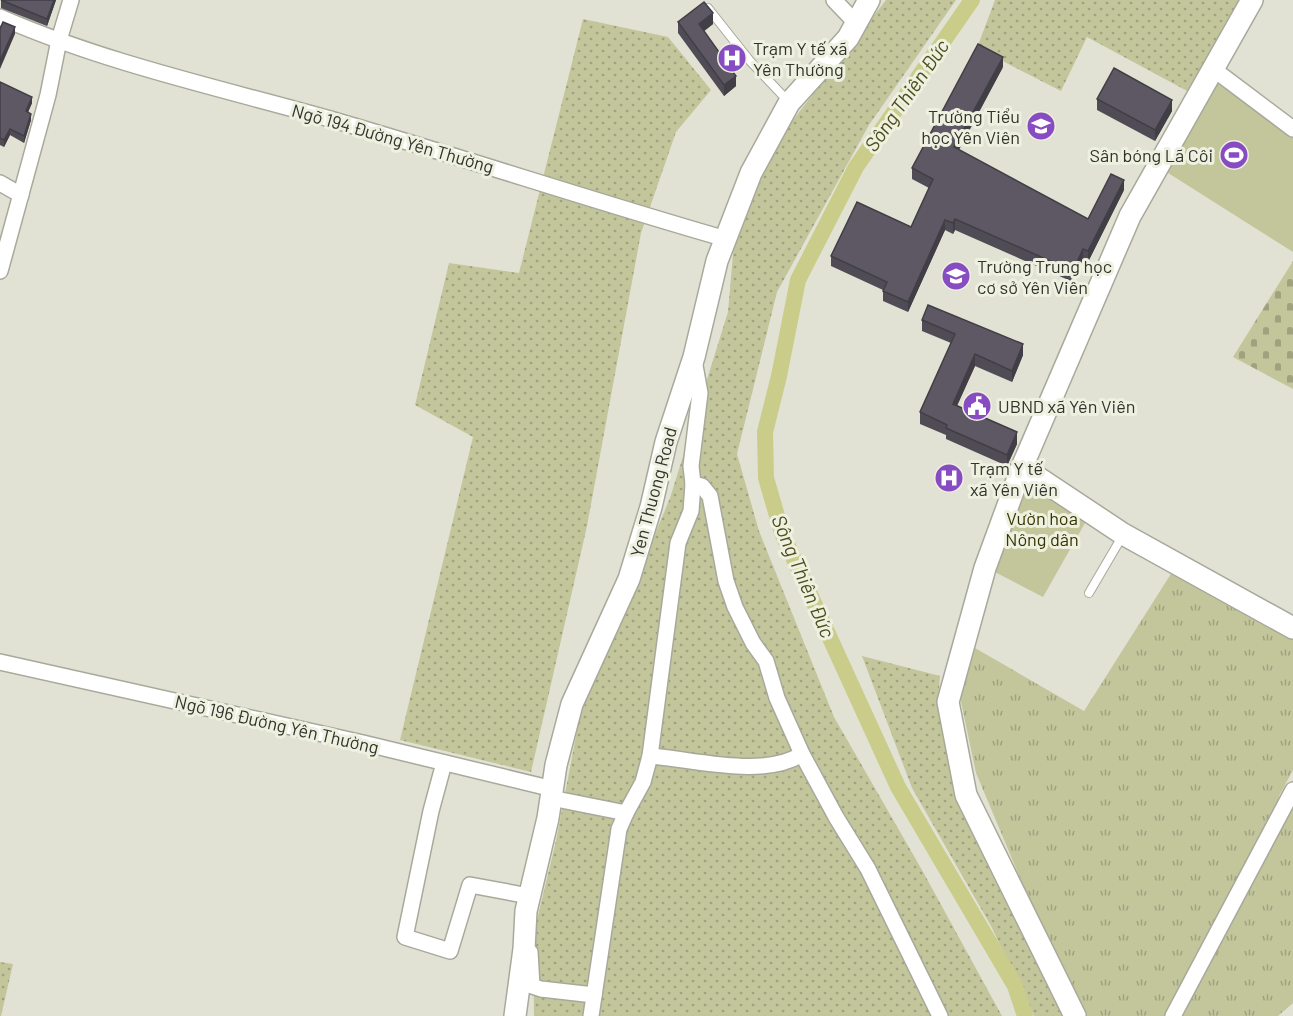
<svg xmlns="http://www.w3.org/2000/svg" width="1293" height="1016" viewBox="0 0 1293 1016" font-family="Barlow,sans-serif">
<defs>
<pattern id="grass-tufts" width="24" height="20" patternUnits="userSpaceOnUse" patternTransform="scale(1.5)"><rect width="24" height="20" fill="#c3c69b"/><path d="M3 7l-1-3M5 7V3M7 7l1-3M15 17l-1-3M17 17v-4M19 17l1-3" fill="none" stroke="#9fa17f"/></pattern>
<pattern id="cemetery-stones" width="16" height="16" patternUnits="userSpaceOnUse" patternTransform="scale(1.5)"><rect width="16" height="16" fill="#c3c69b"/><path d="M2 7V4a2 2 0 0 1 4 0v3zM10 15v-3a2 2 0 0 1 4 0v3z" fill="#9fa17f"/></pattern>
<pattern id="garden-dots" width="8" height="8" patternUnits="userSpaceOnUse" patternTransform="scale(1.5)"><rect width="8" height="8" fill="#c3c69b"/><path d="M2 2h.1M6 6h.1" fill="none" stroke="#9fa17f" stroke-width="1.8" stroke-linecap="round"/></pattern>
</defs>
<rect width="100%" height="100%" fill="#e1e2d3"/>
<!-- grass -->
<path fill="url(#grass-tufts)" d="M 1174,569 L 1293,637 L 1293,770 L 1279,796 L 1293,801 L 1293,1003 L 1278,1016 L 1086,1016 L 1026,892 L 976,773 L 960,697 L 975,648 L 1084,711 Z"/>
<!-- cemetery -->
<path fill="url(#cemetery-stones)" d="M 1293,261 L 1293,389 L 1233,357 Z"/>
<!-- park -->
<g fill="#c3c69b">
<path d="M 1217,83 L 1293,138 L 1293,252 L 1165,171 Z"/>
<path d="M 1024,472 L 1089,516 L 1043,597 L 991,570 Z"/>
</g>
<!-- garden -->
<g fill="url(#garden-dots)">
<path d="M 886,0 L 956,0 L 869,125 L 777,292 L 737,454 L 759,531 L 834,717 L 922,870 L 1002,1016 L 534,1016 L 533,936 L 556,841 L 580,715 L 670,498 L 728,312 L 734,242 L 779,138 Z"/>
<path d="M 995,0 L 1243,0 L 1189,92 L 1087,37 L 1061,91 L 977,48 Z"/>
<path d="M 583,19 L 668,37 L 711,90 L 676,132 L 641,233 L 587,526 L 531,772 L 400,740 L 473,437 L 415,405 L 449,263 L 519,273 Z"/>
<path d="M 862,656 L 940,676 L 938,704 L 954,795 L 1062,1016 L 1034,1016 L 991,926 L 912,788 Z"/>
<path d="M 0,962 L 13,964 L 1,1016 L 0,1016 Z"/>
</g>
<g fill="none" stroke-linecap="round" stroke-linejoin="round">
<!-- canal -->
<path stroke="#cacd8a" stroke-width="16" d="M 972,0 L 856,167 L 798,280 L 779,376 L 765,432 L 766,478 L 782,533 L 898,787 L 1015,986 L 1025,1016"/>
<!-- lane casing -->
<g stroke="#a8a99b" stroke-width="10">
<g id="lane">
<path d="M 708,8 L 750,61 L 788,101"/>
<path d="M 1089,593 L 1123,535"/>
</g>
</g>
<!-- street casing -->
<g stroke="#a8a99b" stroke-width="18">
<g id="street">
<path d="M 834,0 L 856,23"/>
<path d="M 0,17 C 105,63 220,88 330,119 C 462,157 593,201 726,239"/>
<path d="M 1212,68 L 1293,129"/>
<path d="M 0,183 L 21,195"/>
<path d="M 0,271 L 48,95 L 59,40 L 71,0"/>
<path d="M 693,484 L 702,486 L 710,496 L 726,581 L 735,607 L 753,643 L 766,661 L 777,698 L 802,754 L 836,817 L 868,869 L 940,1016"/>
<path d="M 0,662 L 363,743 L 553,789"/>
<path d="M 650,756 C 693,759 764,779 802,754"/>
<path d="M 444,763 L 431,811 L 405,937 L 450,951 L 470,885 L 529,896"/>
<path d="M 551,798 L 626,813 L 643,782 L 650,756 L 678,543 L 691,511 L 693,484 L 691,466 L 700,393 L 694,360"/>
<path d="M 530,952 L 532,986 L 541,989 L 594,995"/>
<path d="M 591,1016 L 619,829 L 626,813"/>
<path d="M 1173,1016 L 1293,790"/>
</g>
</g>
<!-- secondary casing -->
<g stroke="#a8a99b" stroke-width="24">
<g id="secondary">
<path d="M 1022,467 L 1123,534 L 1293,628"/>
<path d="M 515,1016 L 524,949 L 526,911 L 548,818 L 556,765 L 572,704 L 629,579 L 651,507 L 666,442 L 694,357 L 717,261 L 751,173 L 789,103 L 848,38 L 869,0"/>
<path d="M 1075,1016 L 966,795 L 948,702 L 985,568 L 1022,467 L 1130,216 L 1252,0"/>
</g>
</g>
<!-- lane -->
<use href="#lane" stroke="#fff" stroke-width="8"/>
<!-- street -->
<use href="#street" stroke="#fff" stroke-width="15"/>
<!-- secondary -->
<use href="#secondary" stroke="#fff" stroke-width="21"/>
</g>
<!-- wall -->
<g fill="#504c56">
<path d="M 1,0 L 56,0 L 47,26 L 1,8 Z"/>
<path d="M 678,22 L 713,24 L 704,31 L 736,86 L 724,96 L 678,33 Z"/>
<path d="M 1003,67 L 959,150 L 1088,219 L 1124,190 L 1088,262 L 1083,259 L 1073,282 L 955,230 L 953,234 L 945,230 L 908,312 L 883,301 L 883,290 L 831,266 L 831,256 L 911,227 L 929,188 L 912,179 L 912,168 Z"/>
<path d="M 0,82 L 32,103 L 28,112 L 31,120 L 24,143 L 10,135 L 4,147 L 0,145 Z"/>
<path d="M 1097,99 L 1172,111 L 1155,141 L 1097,110 Z"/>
<path d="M 922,320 L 1023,355 L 1012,382 L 975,366 L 957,405 L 1017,444 L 1007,466 L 946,439 L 946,435 L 920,424 L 920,412 L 951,343 L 922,331 Z"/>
</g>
<!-- shaded-wall -->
<g fill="#413e46">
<path d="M 54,0 L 56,0 L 47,26 L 47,19 Z"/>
<path d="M 713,13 L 713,24 L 699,35 L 699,24 Z"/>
<path d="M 15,27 L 15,34 L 0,69 L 0,61 Z"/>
<path d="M 1003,57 L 1003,67 L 954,158 L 954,147 Z"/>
<path d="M 736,76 L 736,86 L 724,96 L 724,85 Z"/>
<path d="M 32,97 L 32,103 L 26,117 L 26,111 Z"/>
<path d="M 1172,100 L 1172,111 L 1155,141 L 1155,130 Z"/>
<path d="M 31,114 L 31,120 L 24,143 L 24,136 Z"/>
<path d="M 10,129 L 10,135 L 4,147 L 4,140 Z"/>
<path d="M 1124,180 L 1124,190 L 1088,262 L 1088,251 Z"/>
<path d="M 955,219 L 955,230 L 953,234 L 953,223 Z"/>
<path d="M 945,220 L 945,230 L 908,312 L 908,302 Z"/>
<path d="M 1083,249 L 1083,259 L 1073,282 L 1073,271 Z"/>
<path d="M 1023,344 L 1023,355 L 1012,382 L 1012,371 Z"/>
<path d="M 975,354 L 975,366 L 953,415 L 953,404 Z"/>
<path d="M 1017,432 L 1017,444 L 1007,466 L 1007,455 Z"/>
</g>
<!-- building -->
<g fill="#5d5864" stroke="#413e46" stroke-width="1.5">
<path d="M 1,0 L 54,0 L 47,19 Z"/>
<path d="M 704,2 L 713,13 L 699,24 L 736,76 L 724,85 L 678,22 Z"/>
<path d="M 3,22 L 15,27 L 0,61 L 0,29 Z"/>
<path d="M 978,44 L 1003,57 L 954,147 L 1088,219 L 1111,174 L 1124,180 L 1088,251 L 1083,249 L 1073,271 L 955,219 L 953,223 L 945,220 L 908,302 L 883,291 L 887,282 L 831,256 L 857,202 L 911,227 L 933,179 L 912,168 Z"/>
<path d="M 1114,68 L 1172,100 L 1155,130 L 1097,99 Z"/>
<path d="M 0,82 L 32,97 L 26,111 L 31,114 L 24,136 L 10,129 L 4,140 L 0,138 Z"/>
<path d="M 928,305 L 1023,344 L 1012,371 L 975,354 L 953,404 L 1017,432 L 1007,455 L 946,428 L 947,425 L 920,412 L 955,334 L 922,320 Z"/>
</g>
<!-- icons -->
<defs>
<g id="hospital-disc" transform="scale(1.5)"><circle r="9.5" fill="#874cc2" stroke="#eef0e0"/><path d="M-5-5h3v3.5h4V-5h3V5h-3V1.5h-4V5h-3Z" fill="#fff"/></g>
<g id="school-disc" transform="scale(1.5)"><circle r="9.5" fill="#874cc2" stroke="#eef0e0"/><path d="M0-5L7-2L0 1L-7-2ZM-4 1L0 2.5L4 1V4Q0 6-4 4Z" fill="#fff"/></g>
<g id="stadium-disc" transform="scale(1.5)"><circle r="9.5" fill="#874cc2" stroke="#eef0e0"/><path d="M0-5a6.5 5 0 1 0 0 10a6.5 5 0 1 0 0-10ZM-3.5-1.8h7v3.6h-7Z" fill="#fff"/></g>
<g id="civic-disc" transform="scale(1.5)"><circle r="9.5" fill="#874cc2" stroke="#eef0e0"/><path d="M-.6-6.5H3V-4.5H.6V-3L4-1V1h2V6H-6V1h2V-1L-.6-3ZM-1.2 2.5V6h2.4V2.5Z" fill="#fff"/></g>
</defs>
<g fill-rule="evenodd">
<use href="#hospital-disc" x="732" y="58"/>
<use href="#school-disc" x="1041" y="126"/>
<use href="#stadium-disc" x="1234" y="155"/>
<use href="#school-disc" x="956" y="276"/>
<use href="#civic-disc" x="977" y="406"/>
<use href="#hospital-disc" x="949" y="478"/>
</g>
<g text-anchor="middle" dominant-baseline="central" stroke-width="6" stroke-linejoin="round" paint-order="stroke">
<!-- poi labels -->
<g font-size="18" fill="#32332d" stroke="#eef0e0" text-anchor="start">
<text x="753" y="48">Trạm Y tế xã<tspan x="753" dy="21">Yên Thường</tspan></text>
<text x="1020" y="116" text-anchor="end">Trường Tiểu<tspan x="1020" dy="21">học Yên Viên</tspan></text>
<text x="1213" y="155" text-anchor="end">Sân bóng Lã Côi</text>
<text x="977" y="266">Trường Trung học<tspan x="977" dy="21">cơ sở Yên Viên</tspan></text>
<text x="998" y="406">UBND xã Yên Viên</text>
<text x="970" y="468">Trạm Y tế<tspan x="970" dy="21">xã Yên Viên</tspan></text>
</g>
<!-- street labels -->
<g font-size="18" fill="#32332d" stroke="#eef0e0">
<text transform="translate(393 138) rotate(16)">Ngõ 194 Đường Yên Thường</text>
<text transform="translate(653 492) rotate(-75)">Yen Thuong Road</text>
<text transform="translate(277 724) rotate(13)">Ngõ 196 Đường Yên Thường</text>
</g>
<!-- park labels -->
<g font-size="18" fill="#353500" stroke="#eef0e0">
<text x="1042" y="518">Vườn hoa<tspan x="1042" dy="21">Nông dân</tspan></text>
</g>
<!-- water labels -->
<g font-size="20" font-style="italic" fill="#4c4d1b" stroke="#eef0e0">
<text transform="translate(906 95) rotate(-55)">Sông Thiên Đức</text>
<text transform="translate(804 576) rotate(67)">Sông Thiên Đức</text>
</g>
</g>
</svg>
